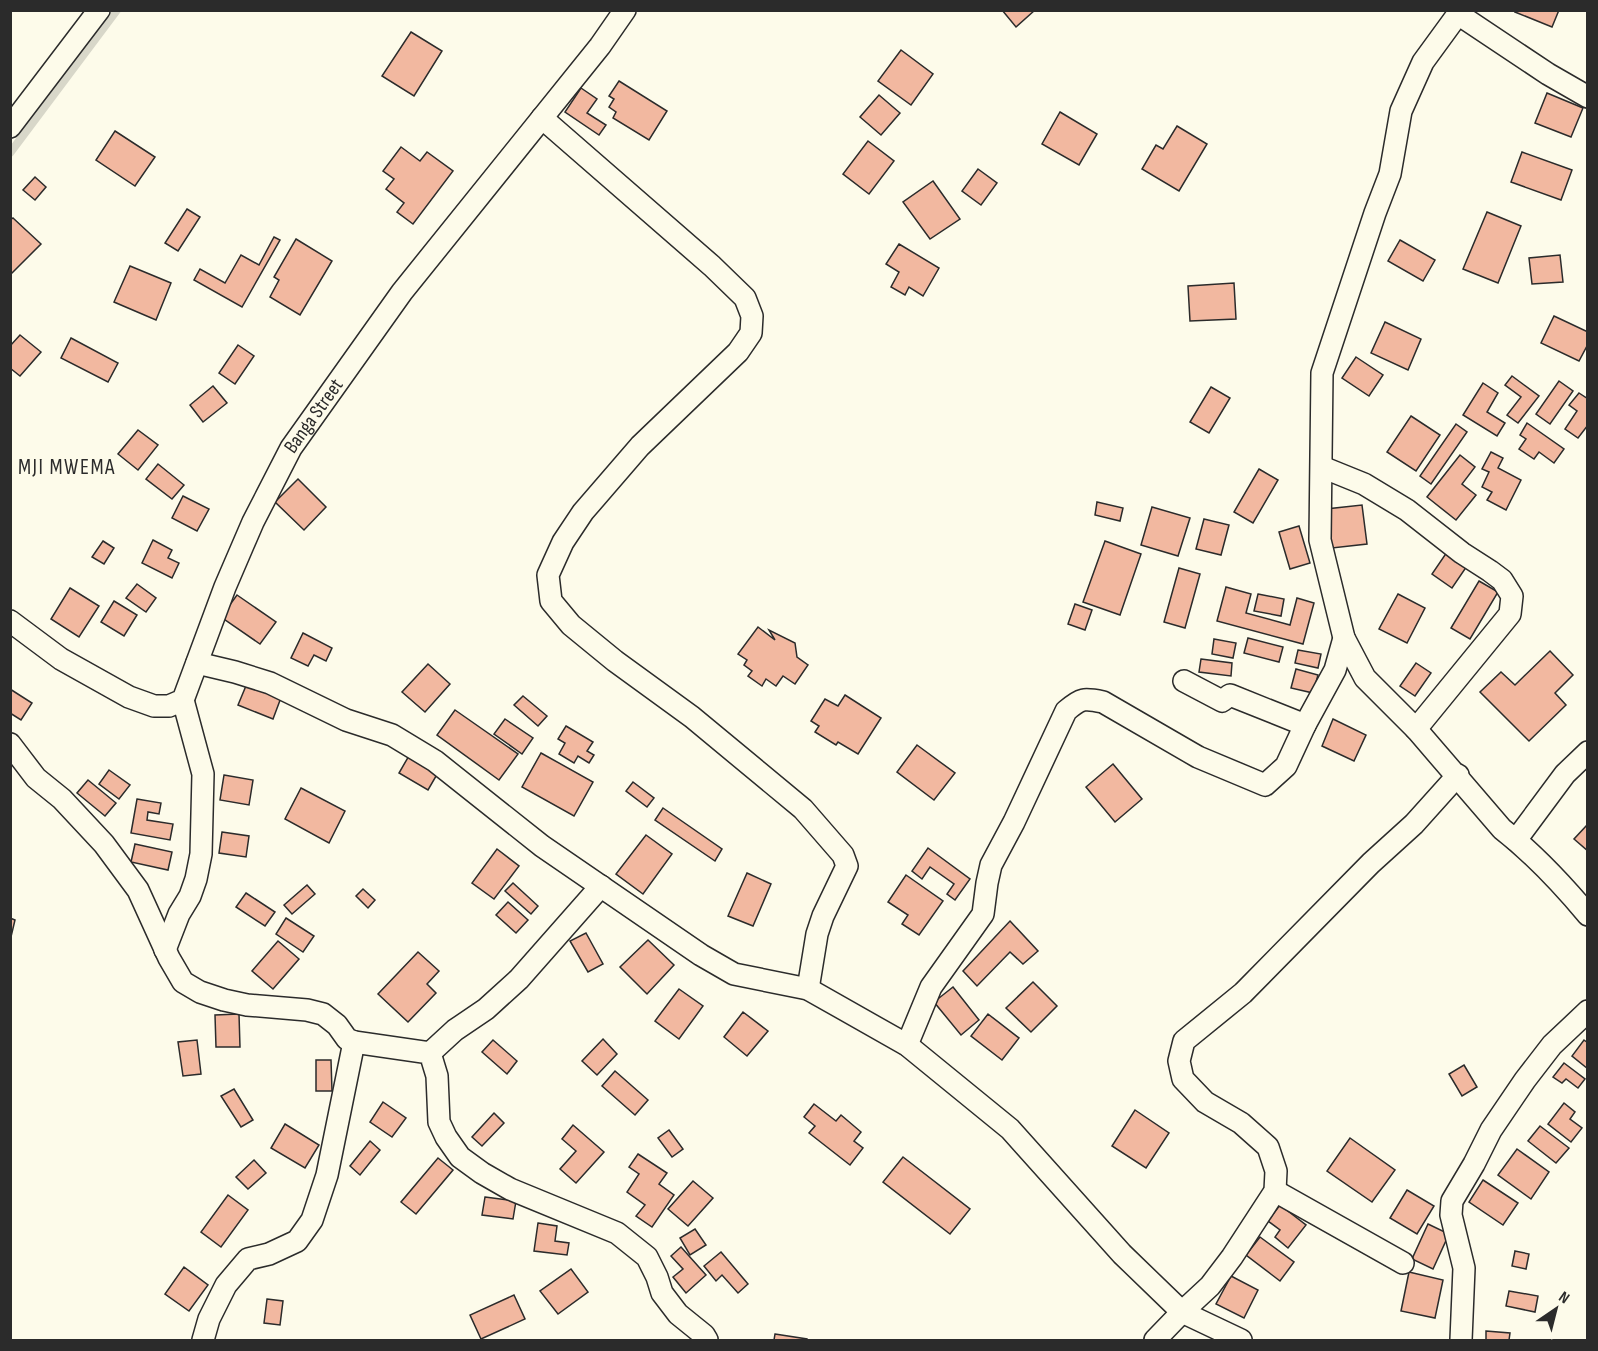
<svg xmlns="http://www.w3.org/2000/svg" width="1598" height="1351" viewBox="0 0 1598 1351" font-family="'Sofia Sans Condensed',sans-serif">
<rect width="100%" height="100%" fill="#fdfbea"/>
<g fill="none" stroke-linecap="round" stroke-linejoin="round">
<!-- stream -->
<path stroke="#d8d7c9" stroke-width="8" d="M 10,153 L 117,10"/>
</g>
<!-- building -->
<g fill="#f2b8a0" stroke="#2b2b2b" stroke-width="1.5">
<path d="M 1002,10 L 1035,10 L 1016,27 Z"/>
<path d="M 1516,10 L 1559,10 L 1552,27 L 1515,12 Z"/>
<path d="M 411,32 L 442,51 L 414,96 L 382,76 Z"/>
<path d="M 901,50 L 933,74 L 911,105 L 878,81 Z"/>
<path d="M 619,81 L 667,111 L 649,140 L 613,118 L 616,112 L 609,107 L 614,99 L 609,96 Z"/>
<path d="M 581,88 L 597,99 L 587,113 L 606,125 L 599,135 L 565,112 Z"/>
<path d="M 1547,93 L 1583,108 L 1571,137 L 1535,123 Z"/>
<path d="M 879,95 L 900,113 L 881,135 L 860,117 Z"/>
<path d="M 1060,112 L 1097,134 L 1079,165 L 1042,144 Z"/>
<path d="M 1177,126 L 1207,144 L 1179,191 L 1142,169 L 1156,145 L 1163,149 Z"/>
<path d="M 115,131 L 155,157 L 135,186 L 96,160 Z"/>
<path d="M 868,141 L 894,161 L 869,194 L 843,174 Z"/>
<path d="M 401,147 L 420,161 L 427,152 L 453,171 L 413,224 L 397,212 L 404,203 L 386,189 L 394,179 L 383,171 Z"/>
<path d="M 1522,152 L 1572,170 L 1561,200 L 1511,182 Z"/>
<path d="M 978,169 L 997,183 L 981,205 L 962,191 Z"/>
<path d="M 35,177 L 46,187 L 35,200 L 23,190 Z"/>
<path d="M 933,181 L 960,219 L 930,239 L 903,202 Z"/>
<path d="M 187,209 L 200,217 L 178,251 L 165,243 Z"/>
<path d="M 1487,212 L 1521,226 L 1498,283 L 1463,269 Z"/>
<path d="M 13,218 L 41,244 L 10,275 L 10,220 Z"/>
<path d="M 274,237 L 280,240 L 242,307 L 194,280 L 200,269 L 225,283 L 241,255 L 259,265 Z"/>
<path d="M 296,239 L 332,261 L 300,315 L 270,297 L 279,280 L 274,277 Z"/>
<path d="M 1400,240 L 1435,260 L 1423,281 L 1388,261 Z"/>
<path d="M 899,244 L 939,268 L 923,296 L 909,287 L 905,295 L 891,287 L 899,272 L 886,264 Z"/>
<path d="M 1560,255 L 1563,282 L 1532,284 L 1529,258 Z"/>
<path d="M 130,266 L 171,283 L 156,320 L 114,302 Z"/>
<path d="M 1234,283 L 1236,319 L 1190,321 L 1188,286 Z"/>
<path d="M 1554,316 L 1588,332 L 1588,344 L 1579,361 L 1541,343 Z"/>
<path d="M 1385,322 L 1421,339 L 1408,370 L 1371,353 Z"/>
<path d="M 20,335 L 41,352 L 20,376 L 10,368 L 10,346 Z"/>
<path d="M 71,338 L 118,363 L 108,382 L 61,358 Z"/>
<path d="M 238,345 L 254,356 L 235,384 L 219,373 Z"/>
<path d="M 1356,357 L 1383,375 L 1369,396 L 1342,378 Z"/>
<path d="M 1512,376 L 1539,396 L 1518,423 L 1507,415 L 1521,397 L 1505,385 Z"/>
<path d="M 1559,381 L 1573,391 L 1550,424 L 1536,414 Z"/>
<path d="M 1483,383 L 1498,393 L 1487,412 L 1505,423 L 1497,436 L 1463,415 Z"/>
<path d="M 213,386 L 227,403 L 203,422 L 190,405 Z"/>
<path d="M 1211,387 L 1230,398 L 1209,433 L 1190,422 Z"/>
<path d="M 1579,393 L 1588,399 L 1588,425 L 1578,438 L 1565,429 L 1577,411 L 1569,405 Z"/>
<path d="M 1411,416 L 1440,435 L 1416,471 L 1387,452 Z"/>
<path d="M 1527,423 L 1564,449 L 1554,463 L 1539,452 L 1534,459 L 1519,449 L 1526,439 L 1520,435 Z"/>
<path d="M 1456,424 L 1467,432 L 1431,484 L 1420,476 Z"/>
<path d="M 138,430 L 158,445 L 138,470 L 118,454 Z"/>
<path d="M 1491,452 L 1503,458 L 1498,468 L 1521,480 L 1506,510 L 1487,500 L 1492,492 L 1482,487 L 1489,472 L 1482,469 Z"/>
<path d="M 1460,455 L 1475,467 L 1462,484 L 1476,495 L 1456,520 L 1427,497 Z"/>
<path d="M 158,464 L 184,485 L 172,499 L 146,479 Z"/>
<path d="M 1259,469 L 1278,480 L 1253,523 L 1234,512 Z"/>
<path d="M 298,479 L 326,507 L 304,530 L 275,502 Z"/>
<path d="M 183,496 L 209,509 L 197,531 L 172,518 Z"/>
<path d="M 1097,502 L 1123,508 L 1120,521 L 1095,515 Z"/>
<path d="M 1362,505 L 1367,544 L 1332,548 L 1326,509 Z"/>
<path d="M 1152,507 L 1190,518 L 1178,556 L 1141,545 Z"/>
<path d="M 1204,519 L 1229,525 L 1221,555 L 1196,549 Z"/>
<path d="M 1299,526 L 1310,563 L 1290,569 L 1279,532 Z"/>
<path d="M 153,540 L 172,550 L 168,558 L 179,563 L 172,578 L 142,563 Z"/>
<path d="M 103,541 L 114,548 L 104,564 L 92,557 Z"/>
<path d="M 1105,541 L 1141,554 L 1120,615 L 1083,602 Z"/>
<path d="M 1447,552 L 1467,566 L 1452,588 L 1432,574 Z"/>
<path d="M 1179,568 L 1200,574 L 1185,628 L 1164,622 Z"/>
<path d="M 1479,581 L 1498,592 L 1470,639 L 1451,628 Z"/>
<path d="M 137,584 L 156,598 L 146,612 L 126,598 Z"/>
<path d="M 1226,587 L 1251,594 L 1246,613 L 1290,625 L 1297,598 L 1314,603 L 1303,644 L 1217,621 Z"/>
<path d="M 70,588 L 99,606 L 79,637 L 51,619 Z"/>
<path d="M 1258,594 L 1284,599 L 1281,616 L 1254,611 Z"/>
<path d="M 1398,594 L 1425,608 L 1407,643 L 1379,629 Z"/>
<path d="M 237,595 L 276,622 L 260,644 L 221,617 Z"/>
<path d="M 114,601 L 137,615 L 124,636 L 101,622 Z"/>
<path d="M 1075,604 L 1092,610 L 1085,630 L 1068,624 Z"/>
<path d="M 758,627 L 775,640 L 769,630 L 795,643 L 797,657 L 808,665 L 795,684 L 783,676 L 776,686 L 766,679 L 762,686 L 748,676 L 752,671 L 744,665 L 747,660 L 738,654 Z"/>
<path d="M 303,633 L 332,648 L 326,661 L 314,655 L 308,666 L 291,658 Z"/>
<path d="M 1248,638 L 1283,647 L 1279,662 L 1244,653 Z"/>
<path d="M 1214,639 L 1236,643 L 1233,658 L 1212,654 Z"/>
<path d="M 1298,650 L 1321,654 L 1318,668 L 1295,663 Z"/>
<path d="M 1550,651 L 1573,675 L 1555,693 L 1566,705 L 1529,741 L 1480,692 L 1501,672 L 1515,685 Z"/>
<path d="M 1201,659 L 1232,663 L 1231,676 L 1199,672 Z"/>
<path d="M 1416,663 L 1431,673 L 1415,696 L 1400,686 Z"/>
<path d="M 428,664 L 450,684 L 425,712 L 402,692 Z"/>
<path d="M 1296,669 L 1318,675 L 1313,693 L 1291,688 Z"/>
<path d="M 248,681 L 282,695 L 273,719 L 238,705 Z"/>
<path d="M 10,689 L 32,703 L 21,720 L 10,713 Z"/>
<path d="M 845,695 L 881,718 L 858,754 L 838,742 L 836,745 L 815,732 L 819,726 L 811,721 L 825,699 L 838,706 Z"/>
<path d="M 523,696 L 547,716 L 538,726 L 514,705 Z"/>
<path d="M 455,710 L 518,754 L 499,780 L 437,735 Z"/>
<path d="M 505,719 L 533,738 L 522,754 L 494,734 Z"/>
<path d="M 1333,719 L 1366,735 L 1354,761 L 1322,746 Z"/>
<path d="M 566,726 L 593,742 L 587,751 L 594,755 L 589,763 L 578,756 L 574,763 L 559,754 L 565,743 L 558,739 Z"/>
<path d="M 917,745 L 955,773 L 934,800 L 897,772 Z"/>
<path d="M 541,753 L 593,782 L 574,816 L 522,787 Z"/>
<path d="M 410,754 L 439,771 L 428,790 L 399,773 Z"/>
<path d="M 1113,764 L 1142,799 L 1115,822 L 1086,787 Z"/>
<path d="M 109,770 L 130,785 L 119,799 L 99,784 Z"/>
<path d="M 224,775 L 253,780 L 249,805 L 220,800 Z"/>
<path d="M 88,780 L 116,803 L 105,816 L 77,793 Z"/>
<path d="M 633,782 L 654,798 L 647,807 L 626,791 Z"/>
<path d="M 301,788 L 345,811 L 329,843 L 285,819 Z"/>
<path d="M 137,799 L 161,803 L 159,814 L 148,812 L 147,820 L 173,824 L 170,840 L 131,833 Z"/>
<path d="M 663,808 L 722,849 L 715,861 L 655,820 Z"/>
<path d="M 1588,824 L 1588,851 L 1574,839 Z"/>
<path d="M 222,832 L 249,836 L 246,857 L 219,853 Z"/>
<path d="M 646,835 L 672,854 L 643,894 L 616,874 Z"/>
<path d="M 135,844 L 172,852 L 168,870 L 131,862 Z"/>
<path d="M 928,848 L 970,879 L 955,900 L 947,894 L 954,884 L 930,867 L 922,879 L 912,871 Z"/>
<path d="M 497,849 L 519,866 L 494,899 L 472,883 Z"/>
<path d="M 747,873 L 771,884 L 753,926 L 728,916 Z"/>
<path d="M 906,875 L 943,901 L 919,935 L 902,924 L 908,915 L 888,902 Z"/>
<path d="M 513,883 L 538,906 L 531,914 L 505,891 Z"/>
<path d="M 307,885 L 315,894 L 292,914 L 284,905 Z"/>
<path d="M 363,889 L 375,900 L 368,908 L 356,896 Z"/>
<path d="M 246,893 L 275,912 L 265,926 L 236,907 Z"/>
<path d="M 508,902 L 528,920 L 516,933 L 496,915 Z"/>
<path d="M 10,918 L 15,920 L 10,941 Z"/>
<path d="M 286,918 L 314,936 L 303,952 L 276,934 Z"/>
<path d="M 1010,921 L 1038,951 L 1023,964 L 1010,952 L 977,986 L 963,971 Z"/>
<path d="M 586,933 L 603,964 L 588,972 L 570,941 Z"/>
<path d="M 648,940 L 674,965 L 647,994 L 620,967 Z"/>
<path d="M 278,941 L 299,959 L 273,989 L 252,971 Z"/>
<path d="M 418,952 L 439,971 L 427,984 L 436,993 L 408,1022 L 378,994 Z"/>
<path d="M 1033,982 L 1057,1006 L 1031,1032 L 1006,1008 Z"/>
<path d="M 953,987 L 979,1020 L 961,1035 L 934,1002 Z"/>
<path d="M 679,989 L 703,1006 L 679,1039 L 655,1021 Z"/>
<path d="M 743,1012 L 768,1031 L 747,1056 L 724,1037 Z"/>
<path d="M 239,1014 L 240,1047 L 216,1047 L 215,1015 Z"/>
<path d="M 988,1014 L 1019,1038 L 1002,1060 L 971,1036 Z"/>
<path d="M 603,1039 L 617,1054 L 597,1075 L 582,1061 Z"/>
<path d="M 197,1040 L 201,1074 L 183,1076 L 178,1042 Z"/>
<path d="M 493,1040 L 517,1061 L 507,1074 L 482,1052 Z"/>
<path d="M 1584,1040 L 1588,1043 L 1588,1069 L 1572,1056 Z"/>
<path d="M 316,1060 L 331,1060 L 332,1091 L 316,1091 Z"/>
<path d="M 1564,1063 L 1585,1079 L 1578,1088 L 1566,1079 L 1562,1083 L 1553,1077 Z"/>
<path d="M 1464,1065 L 1477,1087 L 1462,1096 L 1449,1074 Z"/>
<path d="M 615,1071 L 648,1100 L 635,1115 L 602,1086 Z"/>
<path d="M 234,1089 L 253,1120 L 241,1127 L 221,1096 Z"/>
<path d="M 383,1102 L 406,1118 L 392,1137 L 370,1122 Z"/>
<path d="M 1564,1103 L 1575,1112 L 1570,1119 L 1582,1128 L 1571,1142 L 1548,1124 Z"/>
<path d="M 814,1104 L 836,1121 L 841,1115 L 861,1132 L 854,1141 L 863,1148 L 850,1165 L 809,1133 L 815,1126 L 804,1117 Z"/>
<path d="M 1135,1110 L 1169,1133 L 1146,1168 L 1112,1146 Z"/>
<path d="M 494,1113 L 504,1123 L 482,1146 L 472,1137 Z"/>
<path d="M 285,1124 L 319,1145 L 305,1168 L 271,1148 Z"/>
<path d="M 573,1125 L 604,1152 L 576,1183 L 560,1169 L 576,1151 L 562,1139 Z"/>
<path d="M 1540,1126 L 1569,1148 L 1556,1163 L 1528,1141 Z"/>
<path d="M 669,1130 L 683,1149 L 672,1157 L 658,1138 Z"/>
<path d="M 1350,1138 L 1395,1170 L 1372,1202 L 1327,1171 Z"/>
<path d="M 370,1141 L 380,1150 L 360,1175 L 350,1166 Z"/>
<path d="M 1517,1149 L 1549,1172 L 1531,1199 L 1498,1175 Z"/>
<path d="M 638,1154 L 667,1173 L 659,1184 L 674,1195 L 652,1227 L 636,1216 L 645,1205 L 627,1192 L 639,1174 L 629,1167 Z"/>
<path d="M 903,1157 L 970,1209 L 950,1234 L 883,1182 Z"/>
<path d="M 438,1158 L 453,1170 L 416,1214 L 401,1202 Z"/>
<path d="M 254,1160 L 266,1173 L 248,1189 L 236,1177 Z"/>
<path d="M 1483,1180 L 1518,1203 L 1503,1225 L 1469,1202 Z"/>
<path d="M 693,1181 L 713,1198 L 688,1226 L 668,1209 Z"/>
<path d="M 1407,1190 L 1434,1206 L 1417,1234 L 1390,1218 Z"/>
<path d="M 228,1195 L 248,1210 L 221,1247 L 201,1232 Z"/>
<path d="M 485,1197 L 516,1201 L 513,1219 L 482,1215 Z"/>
<path d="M 1280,1205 L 1306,1225 L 1288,1248 L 1275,1237 L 1280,1230 L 1268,1221 Z"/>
<path d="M 538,1223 L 557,1226 L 555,1241 L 569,1243 L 567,1255 L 534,1251 Z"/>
<path d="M 1428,1224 L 1449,1234 L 1433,1269 L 1412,1259 Z"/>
<path d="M 695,1229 L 706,1245 L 690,1255 L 680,1238 Z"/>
<path d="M 1260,1237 L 1294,1262 L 1280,1281 L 1246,1255 Z"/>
<path d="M 681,1247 L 706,1275 L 686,1293 L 673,1277 L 683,1269 L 671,1256 Z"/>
<path d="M 1515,1251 L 1529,1254 L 1526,1269 L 1512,1266 Z"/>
<path d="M 721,1252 L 748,1284 L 738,1293 L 722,1275 L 716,1281 L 704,1266 Z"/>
<path d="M 184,1267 L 208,1285 L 189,1311 L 165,1294 Z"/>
<path d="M 571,1269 L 588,1292 L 558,1314 L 540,1291 Z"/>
<path d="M 1409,1272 L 1443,1280 L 1435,1318 L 1401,1311 Z"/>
<path d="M 1231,1276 L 1258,1290 L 1244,1318 L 1216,1304 Z"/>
<path d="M 1509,1291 L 1538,1296 L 1535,1312 L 1506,1306 Z"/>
<path d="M 514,1295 L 525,1319 L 481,1339 L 470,1315 Z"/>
<path d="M 267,1299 L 283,1301 L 280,1325 L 264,1323 Z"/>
<path d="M 1486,1331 L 1510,1333 L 1509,1340 L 1486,1340 Z"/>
<path d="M 775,1334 L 807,1339 L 807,1340 L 774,1340 Z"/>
</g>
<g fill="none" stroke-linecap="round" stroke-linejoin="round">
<!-- street casing -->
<g stroke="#2b2b2b" stroke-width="24">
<g id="street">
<path d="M 1457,10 L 1458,14 L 1423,62 L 1401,111 L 1390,174 L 1375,213 L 1322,373 L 1320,540 L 1344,638 L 1365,678 L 1416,729 L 1502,829 C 1534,854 1562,884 1588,915"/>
<path d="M 1460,10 L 1458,14 L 1548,74 L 1588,97"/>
<path d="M 542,118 L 712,266 L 745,298 L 752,316 L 751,333 L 738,352 L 640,446 L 583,512 L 563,542 L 548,575 L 551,601 L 571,625 L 615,661 L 692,717 L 803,809 L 843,855 L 847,866 L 823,916 L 817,934 L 808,989"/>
<path d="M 10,127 L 99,10"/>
<path d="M 1322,467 L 1364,484 L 1407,510 L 1462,553 L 1490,571 L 1502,580 L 1512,596 L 1510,614 L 1416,729"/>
<path id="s1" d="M 10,621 L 61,659 L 129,697 L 154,706 L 169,706 L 183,700 L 225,587 L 253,522 L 291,448 L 402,292 L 600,46 L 625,10"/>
<path d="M 197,663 L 235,672 L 270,683 L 346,720 L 392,735 L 435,761 L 542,846 L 701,955 L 734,974 L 808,989 L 907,1045 L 1010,1129 L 1122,1254 L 1182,1312 L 1241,1340"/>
<path d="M 1184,681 L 1222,701 L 1230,695 L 1305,725"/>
<path d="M 10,744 L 36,778 L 62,799 L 104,844 L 138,890 L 169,958 L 183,982 L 200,992 L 224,1000 L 247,1005 L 307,1010 L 323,1014 L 337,1025 L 347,1039 L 354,1042 L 327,1175 L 312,1220 L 297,1241 L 269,1254 L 248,1259 L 226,1285 L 209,1319 L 203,1340"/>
<path d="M 1516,840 L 1565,774 L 1588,752"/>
<path d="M 165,950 L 179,914 L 190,896 L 196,879 L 201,854 L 203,774 L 183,700"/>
<path d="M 354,1042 L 430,1053 L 437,1076 L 439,1122 L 446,1137 L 460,1157 L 482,1173 L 510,1189 L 617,1233 L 647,1257 L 657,1277 L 662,1293 L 678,1314 L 704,1335 L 707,1340"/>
<path d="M 907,1045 L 931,987 L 983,914 L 987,883 L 991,865 L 1014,822 L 1066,711 C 1081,698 1084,698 1103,702 L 1198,757 L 1265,785 L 1286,766 L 1305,725 L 1335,670 L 1344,638"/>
<path d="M 430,1053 L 455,1030 L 486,1009 L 519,979 L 601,886"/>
<path d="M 1275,1191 L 1403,1263"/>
<path d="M 1155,1340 L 1182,1312 L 1210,1286 L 1232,1257 L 1275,1191 L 1276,1171 L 1268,1147 L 1241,1123 L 1205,1102 L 1183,1079 L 1179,1061 L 1184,1041 L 1243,993 L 1371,863 L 1414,824 L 1458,775"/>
<path d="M 1461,1340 L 1464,1268 L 1451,1215 L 1452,1201 L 1474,1164 L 1491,1130 L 1525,1080 L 1552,1045 L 1588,1011"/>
</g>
</g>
<!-- street -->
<use href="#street" stroke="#fdfbea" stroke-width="21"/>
</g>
<g text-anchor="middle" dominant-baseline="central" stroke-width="4.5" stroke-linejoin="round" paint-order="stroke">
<!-- street labels -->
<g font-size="20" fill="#2b2b2b" stroke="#fdfbea">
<text stroke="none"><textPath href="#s1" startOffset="512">Banga Street</textPath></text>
</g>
<!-- quarter labels -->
<g font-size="22" letter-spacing="1.5" fill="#2b2b2b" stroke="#fdfbea">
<text x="67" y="467">MJI MWEMA</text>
</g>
</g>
<!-- border -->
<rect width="1598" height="1351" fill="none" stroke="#2b2b2b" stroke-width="24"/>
<!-- north arrow -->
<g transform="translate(1556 1309) rotate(35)" stroke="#fdfbea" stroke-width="4.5" paint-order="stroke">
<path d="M0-4.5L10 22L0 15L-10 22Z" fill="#2b2b2b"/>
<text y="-9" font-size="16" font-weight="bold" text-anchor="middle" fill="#2b2b2b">N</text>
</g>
</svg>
